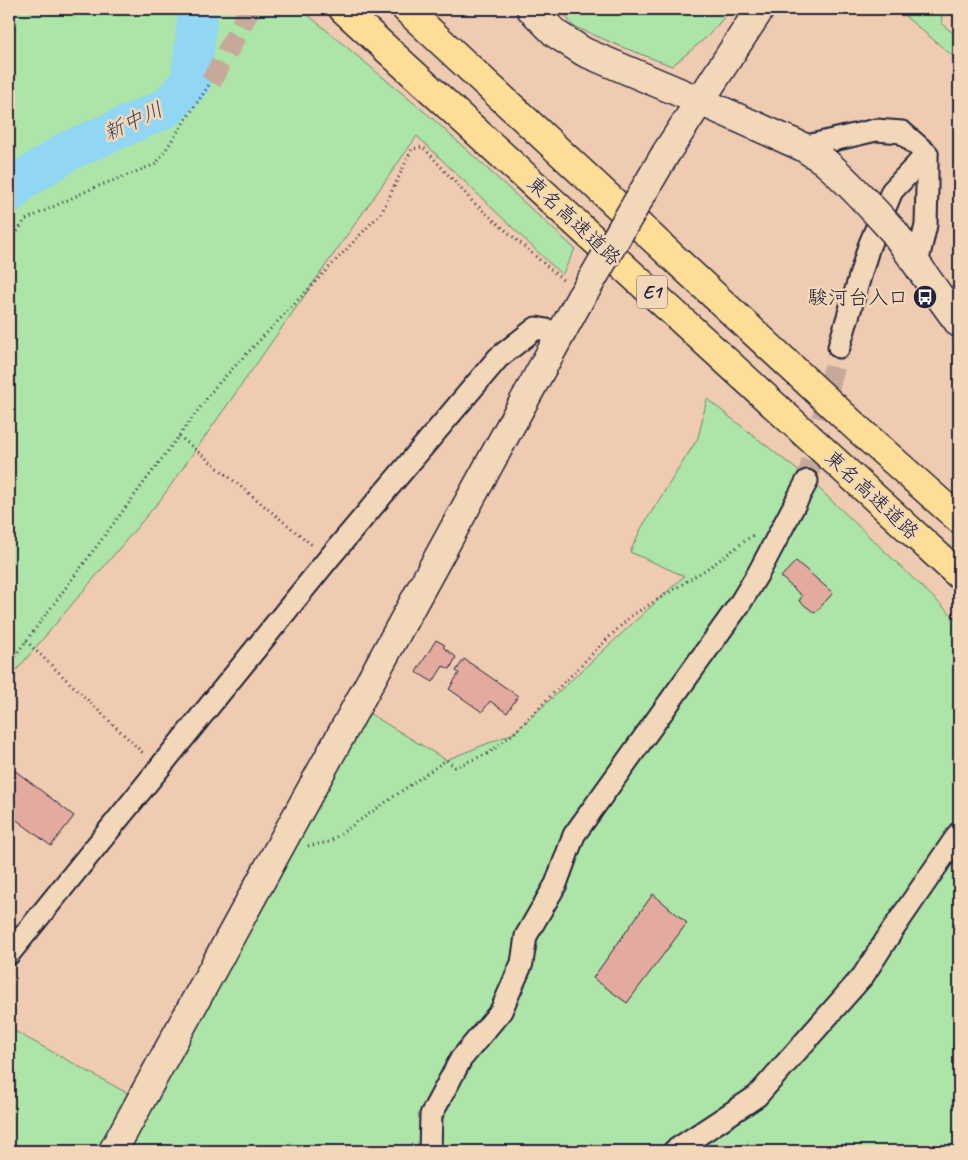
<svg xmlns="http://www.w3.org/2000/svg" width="968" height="1160" viewBox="0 0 968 1160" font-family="Caveat,'Klee One',sans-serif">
<rect width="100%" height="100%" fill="#efcbb2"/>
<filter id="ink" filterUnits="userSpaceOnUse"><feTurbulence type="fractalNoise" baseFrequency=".02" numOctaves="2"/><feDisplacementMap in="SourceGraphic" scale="10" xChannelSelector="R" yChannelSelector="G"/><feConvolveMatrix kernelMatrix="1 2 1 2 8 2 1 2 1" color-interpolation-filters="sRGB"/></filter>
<g filter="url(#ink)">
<!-- green -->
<g fill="#ade4a7" stroke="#688371">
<path d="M 9,9 L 301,9 L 433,119 L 575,249 L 562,275 L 417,136 L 161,499 L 9,679 Z"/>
<path d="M 561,9 L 731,9 L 708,36 L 672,66 L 622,47 L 573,26 Z"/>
<path d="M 903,9 L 941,9 L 942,24 L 959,38 L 959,61 L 906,17 Z"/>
<path d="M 707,399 L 810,480 L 959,622 L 959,1151 L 9,1151 L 9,1028 L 127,1093 L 222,937 L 367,712 L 446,760 L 514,733 L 684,576 L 630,552 L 642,527 L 698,438 Z"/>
</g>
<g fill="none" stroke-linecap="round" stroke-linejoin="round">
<!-- river -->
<path stroke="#91d7f3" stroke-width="40" d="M 9,193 L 20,182 L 68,151 L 167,108 L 191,81 L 198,9"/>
</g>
<!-- building -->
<g fill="#e3aba0" stroke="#22223b">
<path d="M 796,561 L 833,593 L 815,613 L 799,601 L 802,596 L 781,577 Z"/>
<path d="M 436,640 L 445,645 L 443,647 L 456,657 L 450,669 L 443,666 L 433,682 L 416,672 Z"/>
<path d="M 464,659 L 518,696 L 507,713 L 490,701 L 482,712 L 449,689 L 459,673 L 456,671 Z"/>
<path d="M 9,766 L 74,816 L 51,846 L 9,814 Z"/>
<path d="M 653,894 L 687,923 L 627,1003 L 593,978 Z"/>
</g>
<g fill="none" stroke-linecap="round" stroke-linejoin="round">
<!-- street-tunnel -->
<g stroke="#c6a99a" stroke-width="21" stroke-dasharray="21 11" stroke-linecap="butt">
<path d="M 211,82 L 250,9"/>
<path d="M 807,481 L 839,347"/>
</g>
<!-- street casing -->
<g stroke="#22223b" stroke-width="25">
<g id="street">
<path d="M 803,147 L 876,130 L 902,132 L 927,154 L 927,187 L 926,225 L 917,264"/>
<path d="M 839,347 L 869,246 L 892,191 L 927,154"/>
<path d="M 9,954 L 329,558 L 498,358 L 536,328 L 562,333"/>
<path d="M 430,1151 L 431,1115 L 461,1059 L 501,1011 L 522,963 L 526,936 L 556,884 L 574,835 L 739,605 L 759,572 L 807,481"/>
<path d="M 674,1151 L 757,1096 L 863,976 L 892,931 L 959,833"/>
</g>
</g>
<!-- secondary casing -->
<g stroke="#22223b" stroke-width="31">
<g id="secondary">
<path d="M 531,9 L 556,34 L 584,52 L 700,101 L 803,147 L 823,160"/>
<path d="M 666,153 L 760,9"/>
<path d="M 894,232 C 916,262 936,293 959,323"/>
<path d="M 113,1151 L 581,297 L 587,288"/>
</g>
</g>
<!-- highway casing -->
<g stroke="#22223b" stroke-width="31">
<g id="highway">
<path d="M 343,9 L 959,575"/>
<path d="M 406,9 L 858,429 L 959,519"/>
</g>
</g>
<!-- path -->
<g stroke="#22223b" stroke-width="3" stroke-dasharray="1 4" stroke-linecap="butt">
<path d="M 9,244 L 25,220 L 91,189 L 156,164 L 211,82"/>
<path d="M 179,436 L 312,545"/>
<path d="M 26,641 L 143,753"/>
<path d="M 9,664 L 216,386 L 382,212 L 412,149 L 423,147 L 473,202 L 564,281"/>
<path d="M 308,846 L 329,842 L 446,760 L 455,767 L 489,753 L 514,733 L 598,648 L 631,616 L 713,565 L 753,535"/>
</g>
<!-- street -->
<use href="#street" stroke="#f2d7b9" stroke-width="21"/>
<!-- secondary -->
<use href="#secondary" stroke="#f2d7b9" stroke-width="28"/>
<!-- highway -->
<use href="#highway" stroke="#fedd96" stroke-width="28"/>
<!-- secondary-bridge casing -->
<g stroke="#22223b" stroke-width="31" stroke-linecap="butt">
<g id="secondary-bridge">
<path d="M 823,160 C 849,182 871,207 894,232"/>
<path d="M 587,288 L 666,153"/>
</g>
</g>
<!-- secondary-bridge -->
<use href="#secondary-bridge" stroke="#f2d7b9" stroke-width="28"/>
</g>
</g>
<!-- icons -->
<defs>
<g id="bus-disc" transform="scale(1.25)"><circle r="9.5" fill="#22223b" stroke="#f2d7b9"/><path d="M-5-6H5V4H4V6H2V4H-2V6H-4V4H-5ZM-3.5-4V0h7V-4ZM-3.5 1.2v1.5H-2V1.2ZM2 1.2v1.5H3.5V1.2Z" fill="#fff"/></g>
</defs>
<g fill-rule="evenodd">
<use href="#bus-disc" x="925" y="297"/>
</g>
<g text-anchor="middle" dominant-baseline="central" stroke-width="5" stroke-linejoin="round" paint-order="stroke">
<!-- shield labels -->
<rect fill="#f2d7b9" stroke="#605861" stroke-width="1" x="637" y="275.5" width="30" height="33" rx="4"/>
<g font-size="19" font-weight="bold" fill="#22223b">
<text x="652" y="292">E1</text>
</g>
<!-- street labels -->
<g font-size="20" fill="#22223b" stroke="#f2d7b9">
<text transform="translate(574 221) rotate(43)">東名高速道路</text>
<text transform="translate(872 495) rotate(43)">東名高速道路</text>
</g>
<!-- poi labels -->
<g font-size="20" fill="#22223b" stroke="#f2d7b9" text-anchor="end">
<text x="908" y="297">駿河台入口</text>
</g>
<!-- water labels -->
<g font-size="21" font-style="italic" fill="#384660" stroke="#f2d7b9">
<text transform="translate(133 121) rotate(-25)">新中川</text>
</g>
</g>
<!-- margin -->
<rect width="968" height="1160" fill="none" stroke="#f2d7b9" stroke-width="30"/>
<rect x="15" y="15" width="938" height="1130" fill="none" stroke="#22223b" stroke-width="2" filter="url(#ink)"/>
</svg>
